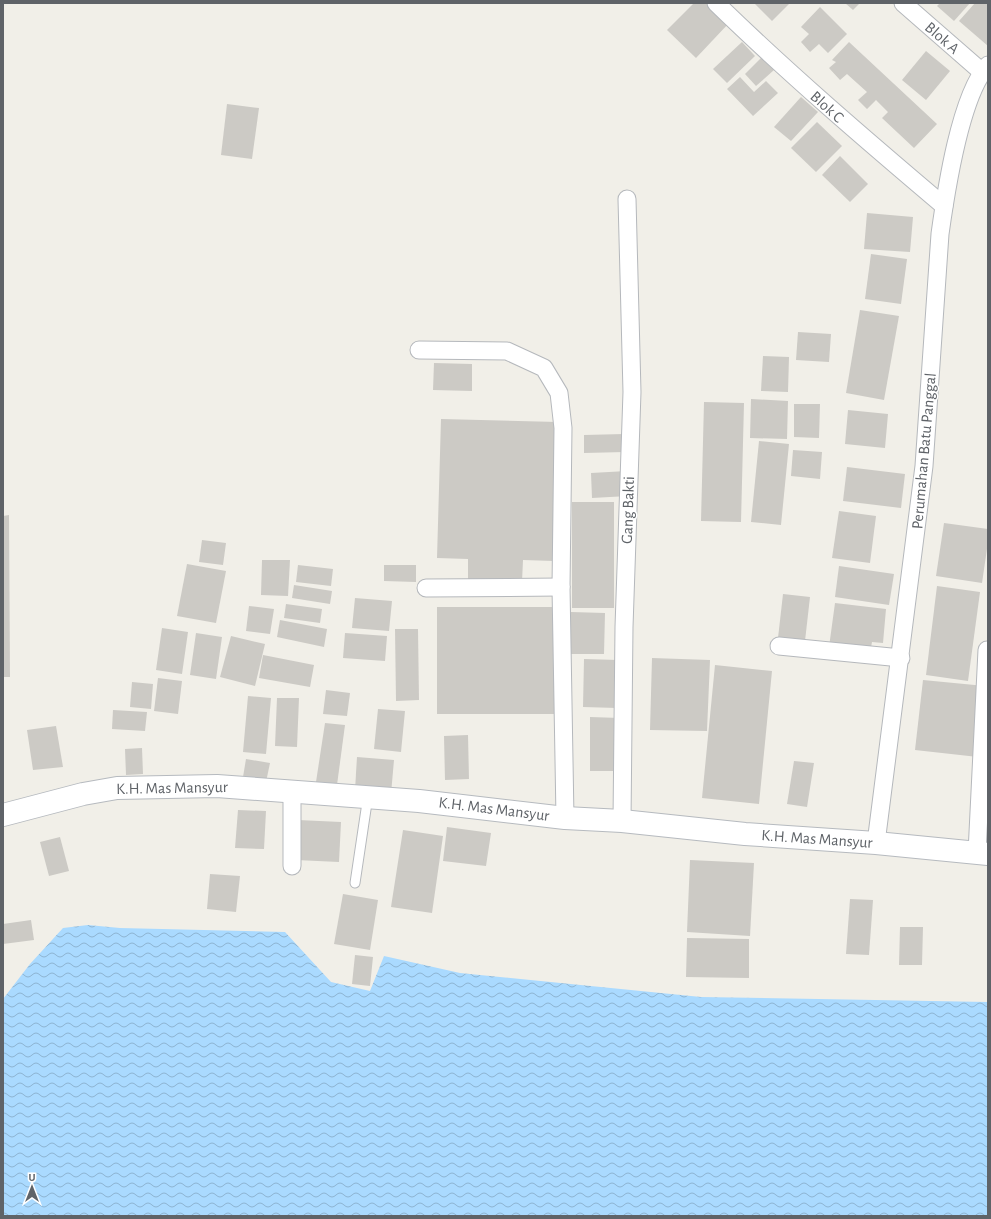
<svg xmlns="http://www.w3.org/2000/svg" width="991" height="1219" viewBox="0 0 991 1219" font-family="'Alegreya Sans',sans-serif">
<defs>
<pattern id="water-waves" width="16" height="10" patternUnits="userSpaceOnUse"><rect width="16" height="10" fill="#aadaff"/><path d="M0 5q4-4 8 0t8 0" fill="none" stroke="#8eb4d2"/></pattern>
</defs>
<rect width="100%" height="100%" fill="#f1efe8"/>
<!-- water -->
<path fill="url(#water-waves)" d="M 88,925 L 120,928 L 285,932 L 331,982 L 370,991 L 384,956 L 460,973 L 701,997 L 988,1002 L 988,1216 L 3,1216 L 3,999 L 30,964 L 63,928 Z"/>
<!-- building -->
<g fill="#cccac5">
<path d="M 694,3 L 709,3 L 729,23 L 696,58 L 667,30 Z"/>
<path d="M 756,3 L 790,3 L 772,21 L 755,4 Z"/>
<path d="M 845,3 L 860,3 L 853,10 Z"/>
<path d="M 940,3 L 970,3 L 954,21 L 937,6 Z"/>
<path d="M 975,3 L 988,3 L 988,46 L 959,21 Z"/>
<path d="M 820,7 L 847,34 L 828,53 L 819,44 L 810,52 L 801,42 L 809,34 L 801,27 Z"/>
<path d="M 742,42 L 755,56 L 727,83 L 713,69 Z"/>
<path d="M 849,42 L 937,124 L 914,148 L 882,118 L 888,112 L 876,100 L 867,109 L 858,100 L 867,92 L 847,74 L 840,80 L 829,68 L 836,62 L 832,60 Z"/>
<path d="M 926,51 L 950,71 L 926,100 L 902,80 Z"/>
<path d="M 762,57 L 774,70 L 756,86 L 745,74 Z"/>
<path d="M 740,77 L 754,92 L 766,81 L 778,93 L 753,116 L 727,89 Z"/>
<path d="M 801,97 L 818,112 L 791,141 L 774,127 Z"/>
<path d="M 227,104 L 259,108 L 252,159 L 221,155 Z"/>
<path d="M 817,122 L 842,146 L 816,172 L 791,148 Z"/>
<path d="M 840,156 L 868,184 L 850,202 L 822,175 Z"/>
<path d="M 867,213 L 913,217 L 910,252 L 864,249 Z"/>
<path d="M 871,254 L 907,259 L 901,304 L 865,299 Z"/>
<path d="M 860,310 L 899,316 L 884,400 L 846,393 Z"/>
<path d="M 798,332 L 831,334 L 829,362 L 796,360 Z"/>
<path d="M 763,356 L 789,357 L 788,392 L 761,391 Z"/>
<path d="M 434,363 L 472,364 L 472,391 L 433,390 Z"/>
<path d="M 751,399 L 788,401 L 787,439 L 750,438 Z"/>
<path d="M 704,402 L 744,403 L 741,522 L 701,521 Z"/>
<path d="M 794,404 L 820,404 L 819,438 L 794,437 Z"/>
<path d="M 848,410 L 888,414 L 885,448 L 845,444 Z"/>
<path d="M 441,419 L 558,422 L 554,561 L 523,560 L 522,582 L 468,581 L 468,559 L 437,558 Z"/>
<path d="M 624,434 L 625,452 L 584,453 L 584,435 Z"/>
<path d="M 759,441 L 789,444 L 781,525 L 751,522 Z"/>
<path d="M 793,450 L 822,452 L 820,479 L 791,476 Z"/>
<path d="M 847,467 L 905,474 L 901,508 L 843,501 Z"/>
<path d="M 627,471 L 628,496 L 592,498 L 591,473 Z"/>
<rect x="572" y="502" width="42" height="106"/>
<path d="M 839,511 L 876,516 L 870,563 L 832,558 Z"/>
<path d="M 9,515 L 10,677 L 3,677 L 3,516 Z"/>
<path d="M 944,523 L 988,529 L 988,542 L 982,583 L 936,576 Z"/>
<path d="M 202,540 L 226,543 L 223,565 L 199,562 Z"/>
<path d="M 262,560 L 290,560 L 288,596 L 261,595 Z"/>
<path d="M 187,564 L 226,571 L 216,623 L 177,616 Z"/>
<path d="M 298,565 L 333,569 L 331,586 L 296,582 Z"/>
<path d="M 384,565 L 416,565 L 416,582 L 384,581 Z"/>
<path d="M 839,566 L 894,574 L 889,605 L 835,597 Z"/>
<path d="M 294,585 L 332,591 L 330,604 L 292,598 Z"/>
<path d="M 937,586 L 980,592 L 968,681 L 926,675 Z"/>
<path d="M 783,594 L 810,597 L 805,641 L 778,638 Z"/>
<path d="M 355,598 L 392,601 L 389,631 L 352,628 Z"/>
<path d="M 835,603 L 886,609 L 883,643 L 872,642 L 870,653 L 829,647 Z"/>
<path d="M 286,604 L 322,609 L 320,623 L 284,618 Z"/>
<path d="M 249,606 L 274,609 L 270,634 L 246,631 Z"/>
<rect x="437" y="607" width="119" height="107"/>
<path d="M 571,612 L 605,613 L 604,654 L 571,654 Z"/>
<path d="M 280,620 L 327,629 L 324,647 L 277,637 Z"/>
<path d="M 162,628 L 188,632 L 182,674 L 156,670 Z"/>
<path d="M 395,629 L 418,629 L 419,700 L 396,701 Z"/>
<path d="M 196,633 L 222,637 L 216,679 L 190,675 Z"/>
<path d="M 345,633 L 387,636 L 385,661 L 343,658 Z"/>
<path d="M 231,636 L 265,644 L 255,686 L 220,677 Z"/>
<path d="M 263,655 L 314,665 L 310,687 L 259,678 Z"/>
<path d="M 652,658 L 710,660 L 707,731 L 650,730 Z"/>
<path d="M 584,659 L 618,660 L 617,708 L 583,707 Z"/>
<path d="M 715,665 L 772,671 L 759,804 L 702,798 Z"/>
<path d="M 158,678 L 182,681 L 178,714 L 154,711 Z"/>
<path d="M 923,680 L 985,686 L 978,757 L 915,750 Z"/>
<path d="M 132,682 L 153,684 L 151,709 L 130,707 Z"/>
<path d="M 326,690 L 350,693 L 347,716 L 323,714 Z"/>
<path d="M 248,696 L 271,698 L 266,754 L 243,752 Z"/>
<path d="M 277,698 L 299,698 L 297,747 L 275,746 Z"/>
<path d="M 378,709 L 405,711 L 401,752 L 374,749 Z"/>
<path d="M 113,710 L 147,712 L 145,731 L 112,729 Z"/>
<path d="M 590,717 L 620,718 L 620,771 L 590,771 Z"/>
<path d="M 325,723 L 345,725 L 337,785 L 316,782 Z"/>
<path d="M 56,726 L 63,767 L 33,770 L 27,730 Z"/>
<path d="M 468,735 L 469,779 L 445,780 L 444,736 Z"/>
<path d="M 142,748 L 143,774 L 126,775 L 125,749 Z"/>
<path d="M 357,757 L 394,760 L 391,794 L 355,790 Z"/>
<path d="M 246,759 L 270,763 L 266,782 L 243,777 Z"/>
<path d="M 794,761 L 814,763 L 807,807 L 787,804 Z"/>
<path d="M 238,810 L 266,811 L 264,849 L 235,848 Z"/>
<path d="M 298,820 L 341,822 L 339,862 L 296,860 Z"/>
<path d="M 447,827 L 491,833 L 486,866 L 443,861 Z"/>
<path d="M 403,830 L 443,836 L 432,913 L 391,907 Z"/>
<path d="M 60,837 L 69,871 L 49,876 L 40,842 Z"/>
<path d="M 690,860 L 754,863 L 750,936 L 687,932 Z"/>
<path d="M 210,874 L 240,876 L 236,912 L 207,909 Z"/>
<path d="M 343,894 L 378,900 L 370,950 L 334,944 Z"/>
<path d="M 850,899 L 873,900 L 869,955 L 846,954 Z"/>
<path d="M 31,920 L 34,940 L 3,944 L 3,924 Z"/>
<path d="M 900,927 L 923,927 L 922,965 L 899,965 Z"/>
<path d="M 687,938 L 749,939 L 749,978 L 686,977 Z"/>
<path d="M 355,955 L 373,957 L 370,986 L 352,984 Z"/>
</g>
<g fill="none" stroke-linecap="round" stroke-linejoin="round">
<!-- service casing -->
<g stroke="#b5b8bc" stroke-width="11">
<path id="service" d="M 355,883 L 368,796"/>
</g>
<!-- minor casing -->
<g stroke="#b5b8bc" stroke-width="19">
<g id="minor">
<path d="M 716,3 C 789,74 866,140 944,206"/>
<path d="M 903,3 L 982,72"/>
<path d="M 419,350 L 507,351 L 544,368 L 559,393 L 563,428 L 561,587 L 565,818"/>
<path d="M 426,588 L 561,587"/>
<path d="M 779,646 L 901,658"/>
<path d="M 292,790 L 292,866"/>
<path d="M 622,821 L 624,627 L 632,392 L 627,199"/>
<path d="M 876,843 L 924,466 L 940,234 C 946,191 960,96 988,65"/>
<path d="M 977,853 L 987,650"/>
</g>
</g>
<!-- secondary casing -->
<g stroke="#b6babf" stroke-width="24">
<path id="secondary" d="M 3,815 L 83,794 L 117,788 L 217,786 L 419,801 L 565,818 L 622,821 L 745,834 L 876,843 L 988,854"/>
</g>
<!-- service -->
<use href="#service" stroke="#fff" stroke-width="9"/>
<!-- minor -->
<use href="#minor" stroke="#fff" stroke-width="17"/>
<!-- secondary -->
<use href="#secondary" stroke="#fff" stroke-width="22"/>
</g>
<g text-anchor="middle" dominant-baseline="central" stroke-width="3" stroke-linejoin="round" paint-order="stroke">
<!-- street labels -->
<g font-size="16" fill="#5f6368" stroke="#fff">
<text transform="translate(942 38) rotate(41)">Blok A</text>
<text transform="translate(827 107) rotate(42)">Blok C</text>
<text transform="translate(924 451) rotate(-85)">Perumahan Batu Panggal</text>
<text transform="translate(628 510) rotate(-88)">Gang Bakti</text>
<text transform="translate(172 788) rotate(-1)">K.H. Mas Mansyur</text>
<text transform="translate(494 809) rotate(7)">K.H. Mas Mansyur</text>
<text transform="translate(817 839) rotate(4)">K.H. Mas Mansyur</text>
</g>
</g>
<!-- border -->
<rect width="991" height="1219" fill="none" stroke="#5f6368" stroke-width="8"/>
<!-- north arrow -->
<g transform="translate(32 1187)" stroke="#ffffff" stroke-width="3" paint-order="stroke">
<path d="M0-3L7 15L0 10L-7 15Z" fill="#5f6368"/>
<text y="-6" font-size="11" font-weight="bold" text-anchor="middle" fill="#5f6368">U</text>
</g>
</svg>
